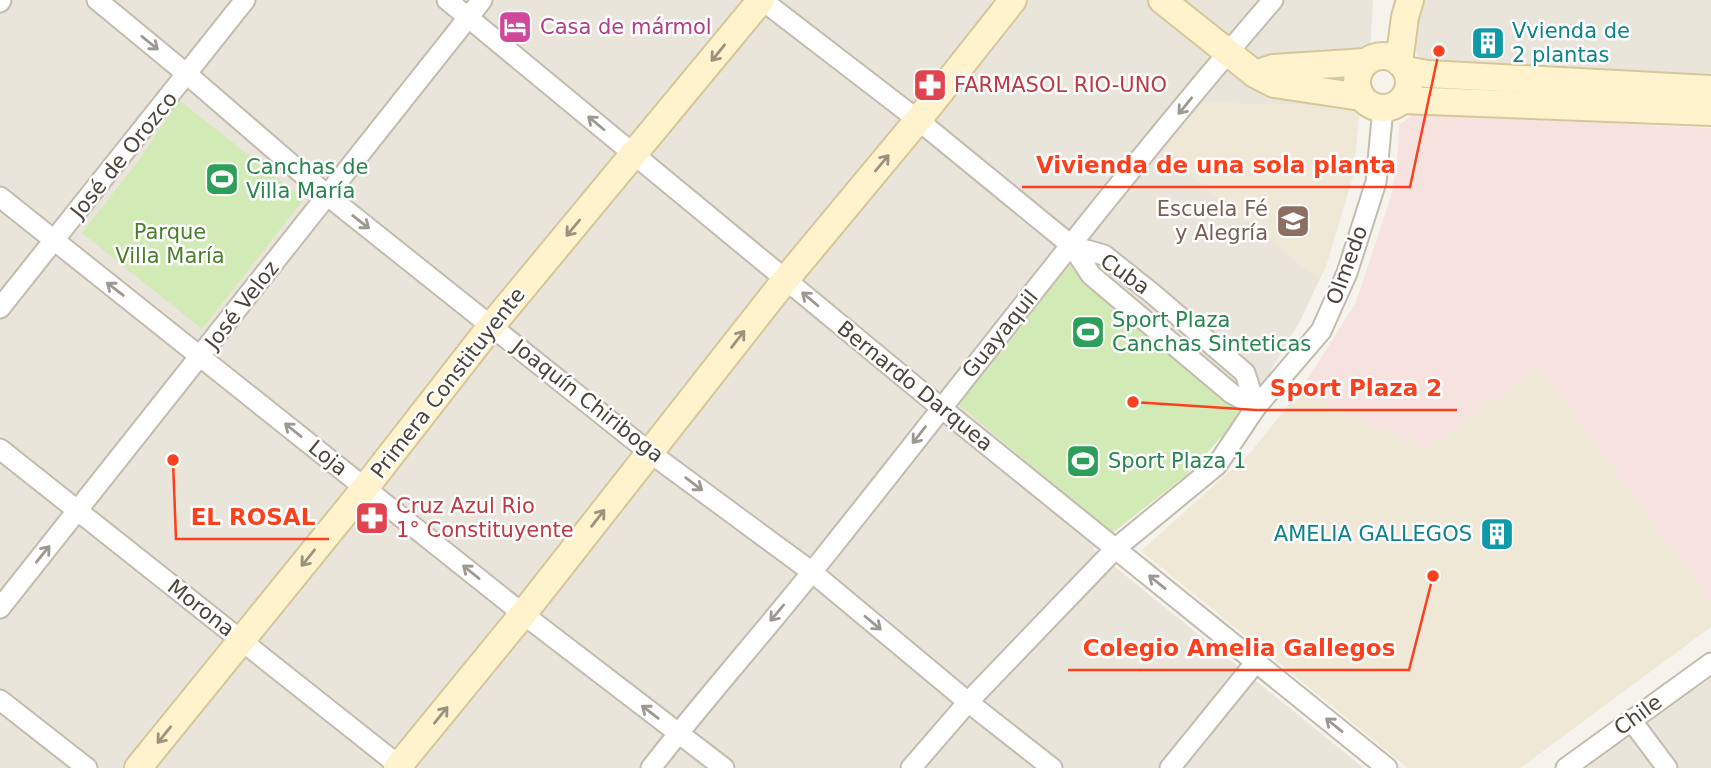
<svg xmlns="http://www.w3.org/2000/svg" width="1711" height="768" viewBox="0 0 1711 768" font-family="'DejaVu Sans',sans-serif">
<rect width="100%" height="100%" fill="#f6f3ec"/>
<!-- residential -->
<g fill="#eae5da">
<path d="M 0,0 L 747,0 L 127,768 L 0,768 Z"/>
<path d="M 769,0 L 1373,0 L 1370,52 L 1353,57 L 1351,106 L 1359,114 L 1353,176 L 1326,266 L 1300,321 L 1250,406 L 1186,475 L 1093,549 L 1364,768 L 147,768 Z"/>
<path d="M 1420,0 L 1711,0 L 1711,76 L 1430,61 L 1417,56 L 1412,31 Z"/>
<path d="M 1711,678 L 1711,768 L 1586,768 Z"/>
</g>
<!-- education -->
<g fill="#efe8d6">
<path d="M 1199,102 L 1351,106 L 1359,114 L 1353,176 L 1326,266 L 1318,279 L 1162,152 Z"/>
<path d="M 1540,368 L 1711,602 L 1711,627 L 1520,768 L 1408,768 L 1141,551 L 1251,452 L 1300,391 L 1424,449 Z"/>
</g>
<!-- medical -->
<path fill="#f6e3e0" d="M 1418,111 L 1474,117 L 1711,128 L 1711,602 L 1540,368 L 1424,449 L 1300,391 L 1356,302 L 1391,196 L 1397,163 L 1399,125 Z"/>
<!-- green -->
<g fill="#d2eab5">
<path d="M 179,100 L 304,199 L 202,329 L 82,233 L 139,160 Z"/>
<path d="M 1074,260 L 1250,406 L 1186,475 L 1112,533 L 958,404 Z"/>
</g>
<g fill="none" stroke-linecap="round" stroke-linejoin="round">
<!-- street casing -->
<g stroke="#c2bbae" stroke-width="23">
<g id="street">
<path d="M 97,0 L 188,75 L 328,196 L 649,452 L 812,572 L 968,702 L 1052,768"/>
<path d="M 447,0 L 940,407 L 1387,768"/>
<path d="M 762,0 L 918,120 L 1072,246 L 1091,275 L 1231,393 L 1256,407"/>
<path d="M 0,2 L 1,0"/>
<path d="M 0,197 L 523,614 L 724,768"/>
<path d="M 1072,246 L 1104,255 L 1153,294 L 1245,373 L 1256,407"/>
<path d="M 0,308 L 245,0"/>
<path d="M 0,449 L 402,768"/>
<path d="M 0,608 L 482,0"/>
<path d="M 0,700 L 87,768"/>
<path d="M 1631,720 L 1667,768"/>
<path d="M 651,768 C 703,701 759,638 812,572 C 965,381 1113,185 1273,0"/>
<path d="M 911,768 L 968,702 L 1116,548 L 1217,465 L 1256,407 L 1321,331 L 1347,273 L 1376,182 L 1383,108"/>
<path d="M 1170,768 L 1256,662"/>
<path d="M 1566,768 L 1711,663"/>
</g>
</g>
<!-- secondary casing -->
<g stroke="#d6c79b" stroke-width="30">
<g id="secondary">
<path d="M 1162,0 L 1255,74 L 1274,84 L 1361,97"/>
<circle cx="1383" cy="82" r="26"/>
<path d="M 1399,62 L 1405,17 L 1410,0"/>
<path d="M 1406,70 L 1427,74 L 1711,89"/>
<path d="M 1255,74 L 1273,68 L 1366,62"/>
<path d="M 1402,100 L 1711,112"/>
<path d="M 138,768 L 365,488 L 492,325 L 761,0"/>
<path d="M 397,768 L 523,614 L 786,279 L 918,120 L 1013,0"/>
</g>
</g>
<!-- street -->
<use href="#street" stroke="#fff" stroke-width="19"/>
<!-- secondary -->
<use href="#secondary" stroke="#fff3cd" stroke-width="26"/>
</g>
<!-- one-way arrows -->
<defs><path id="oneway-shaft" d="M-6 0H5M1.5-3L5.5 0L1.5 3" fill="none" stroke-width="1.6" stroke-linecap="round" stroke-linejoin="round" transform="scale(1.75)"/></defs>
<g stroke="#9c9892">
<use href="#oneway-shaft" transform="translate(150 43) rotate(39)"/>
<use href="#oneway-shaft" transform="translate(1185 106) rotate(129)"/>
<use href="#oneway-shaft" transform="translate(596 123) rotate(-140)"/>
<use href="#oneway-shaft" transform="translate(361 222) rotate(38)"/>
<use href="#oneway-shaft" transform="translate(115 289) rotate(-142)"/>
<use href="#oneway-shaft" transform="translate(810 299) rotate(-140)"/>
<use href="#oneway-shaft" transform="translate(293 430) rotate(-141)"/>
<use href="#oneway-shaft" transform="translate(919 435) rotate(128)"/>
<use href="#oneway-shaft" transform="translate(694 484) rotate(37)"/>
<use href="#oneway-shaft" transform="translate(43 554) rotate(-51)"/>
<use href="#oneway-shaft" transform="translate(471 572) rotate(-141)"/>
<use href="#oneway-shaft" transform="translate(1157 582) rotate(-141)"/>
<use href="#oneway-shaft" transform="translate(777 613) rotate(130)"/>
<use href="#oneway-shaft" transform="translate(873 623) rotate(40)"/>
<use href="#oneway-shaft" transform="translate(650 712) rotate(-142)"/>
<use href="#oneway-shaft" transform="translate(1334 725) rotate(-141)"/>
</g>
<g stroke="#9c937c">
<use href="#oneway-shaft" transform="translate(718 53) rotate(129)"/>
<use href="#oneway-shaft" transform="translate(882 163) rotate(-50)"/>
<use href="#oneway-shaft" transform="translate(573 228) rotate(130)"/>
<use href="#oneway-shaft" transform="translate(738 339) rotate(-52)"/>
<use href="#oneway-shaft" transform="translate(598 518) rotate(-52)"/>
<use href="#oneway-shaft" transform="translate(308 558) rotate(129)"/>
<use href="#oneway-shaft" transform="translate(441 715) rotate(-51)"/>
<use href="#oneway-shaft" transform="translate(164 735) rotate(129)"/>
</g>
<!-- icons -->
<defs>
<g id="hotel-square" transform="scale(1.75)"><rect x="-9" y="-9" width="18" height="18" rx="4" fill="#d1479c" stroke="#fff"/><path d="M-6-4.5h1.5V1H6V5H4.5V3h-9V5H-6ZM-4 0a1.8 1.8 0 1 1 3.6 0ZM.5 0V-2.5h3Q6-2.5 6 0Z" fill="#fff"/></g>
<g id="building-square" transform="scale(1.75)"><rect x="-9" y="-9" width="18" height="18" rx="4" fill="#0f9aa8" stroke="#fff"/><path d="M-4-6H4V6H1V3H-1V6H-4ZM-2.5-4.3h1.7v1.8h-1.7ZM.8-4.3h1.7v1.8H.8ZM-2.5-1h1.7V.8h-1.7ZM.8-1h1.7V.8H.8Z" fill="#fff"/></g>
<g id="pharmacy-square" transform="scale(1.75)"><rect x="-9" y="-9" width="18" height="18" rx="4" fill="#e0444e" stroke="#fff"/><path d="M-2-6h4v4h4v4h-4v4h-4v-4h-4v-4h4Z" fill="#fff"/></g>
<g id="stadium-square" transform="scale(1.75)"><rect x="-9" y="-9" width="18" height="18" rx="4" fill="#2e9e5b" stroke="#fff"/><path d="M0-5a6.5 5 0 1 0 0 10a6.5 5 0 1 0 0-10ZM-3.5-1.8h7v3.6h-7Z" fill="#fff"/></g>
<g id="school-square" transform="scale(1.75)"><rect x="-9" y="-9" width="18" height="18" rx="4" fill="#8d6e63" stroke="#fff"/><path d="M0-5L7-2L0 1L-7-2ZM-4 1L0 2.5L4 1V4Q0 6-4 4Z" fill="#fff"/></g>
</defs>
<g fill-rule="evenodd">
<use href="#hotel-square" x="515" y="27"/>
<use href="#building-square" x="1488" y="43"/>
<use href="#pharmacy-square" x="930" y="85"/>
<use href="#stadium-square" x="222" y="179"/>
<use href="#school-square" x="1293" y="221"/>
<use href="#stadium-square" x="1088" y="332"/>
<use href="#stadium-square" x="1083" y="461"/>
<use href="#pharmacy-square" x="372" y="518"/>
<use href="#building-square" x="1497" y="534"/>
</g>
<g text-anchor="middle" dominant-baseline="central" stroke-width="5" stroke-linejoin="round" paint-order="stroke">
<!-- hotel labels -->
<g font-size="21" fill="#b23c85" stroke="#fff" text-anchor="start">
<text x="540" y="27">Casa de mármol</text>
</g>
<!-- culture labels -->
<g font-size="21" fill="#0d838f" stroke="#fff" text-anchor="start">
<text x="1512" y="31">Vvienda de<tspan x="1512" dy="24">2 plantas</tspan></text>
<text x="1472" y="534" text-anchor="end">AMELIA GALLEGOS</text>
</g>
<!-- health labels -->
<g font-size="21" fill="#be3a42" stroke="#fff" text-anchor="start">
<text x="954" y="85">FARMASOL RIO-UNO</text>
<text x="396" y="506">Cruz Azul Rio<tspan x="396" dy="24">1° Constituyente</tspan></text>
</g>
<!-- street labels -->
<g font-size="21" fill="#4b4439" stroke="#fff">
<text transform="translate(124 155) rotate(-51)">José de Orozco</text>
<text transform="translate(1347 265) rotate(-70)">Olmedo</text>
<text transform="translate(1125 274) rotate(35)">Cuba</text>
<text transform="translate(242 305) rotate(-52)">José Veloz</text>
<text transform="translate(1000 334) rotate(-51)">Guayaquil</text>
<text transform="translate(448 383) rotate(-52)">Primera Constituyente</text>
<text transform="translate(915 386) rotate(39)">Bernardo Darquea</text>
<text transform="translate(588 401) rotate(38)">Joaquín Chiriboga</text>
<text transform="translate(328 458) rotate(39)">Loja</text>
<text transform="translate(201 608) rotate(38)">Morona</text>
<text transform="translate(1638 715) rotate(-36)">Chile</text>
</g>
<!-- leisure labels -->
<g font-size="21" fill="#27864d" stroke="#fff" text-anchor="start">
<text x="246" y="167">Canchas de<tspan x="246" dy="24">Villa María</tspan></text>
<text x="1112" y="320">Sport Plaza<tspan x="1112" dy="24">Canchas Sinteticas</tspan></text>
<text x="1108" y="461">Sport Plaza 1</text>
</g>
<!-- education labels -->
<g font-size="21" fill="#785e54" stroke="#fff" text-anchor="end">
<text x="1268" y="209">Escuela Fé<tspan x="1268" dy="24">y Alegría</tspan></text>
</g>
<!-- park labels -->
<g font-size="21" fill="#4a7f2a" stroke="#fff">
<text x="170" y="232">Parque<tspan x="170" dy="24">Villa María</tspan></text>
</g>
</g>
<!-- callouts -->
<path fill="none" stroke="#fc3f1d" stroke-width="2.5" d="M1439 51L1410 187H1022M1133 402L1256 410H1457M173 460L176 539H329M1433 576L1409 670H1068"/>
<g fill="#fc3f1d" stroke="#fff" stroke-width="2.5">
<circle cx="1439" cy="51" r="7"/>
<circle cx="1133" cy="402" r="7"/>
<circle cx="173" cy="460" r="7"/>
<circle cx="1433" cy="576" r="7"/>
</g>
<g font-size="23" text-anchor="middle" font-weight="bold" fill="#fc3f1d" stroke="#fff" stroke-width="5" stroke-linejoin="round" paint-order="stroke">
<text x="1216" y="173">Vivienda de una sola planta</text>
<text x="1356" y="396">Sport Plaza 2</text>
<text x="253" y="525">EL ROSAL</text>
<text x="1239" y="656">Colegio Amelia Gallegos</text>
</g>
</svg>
